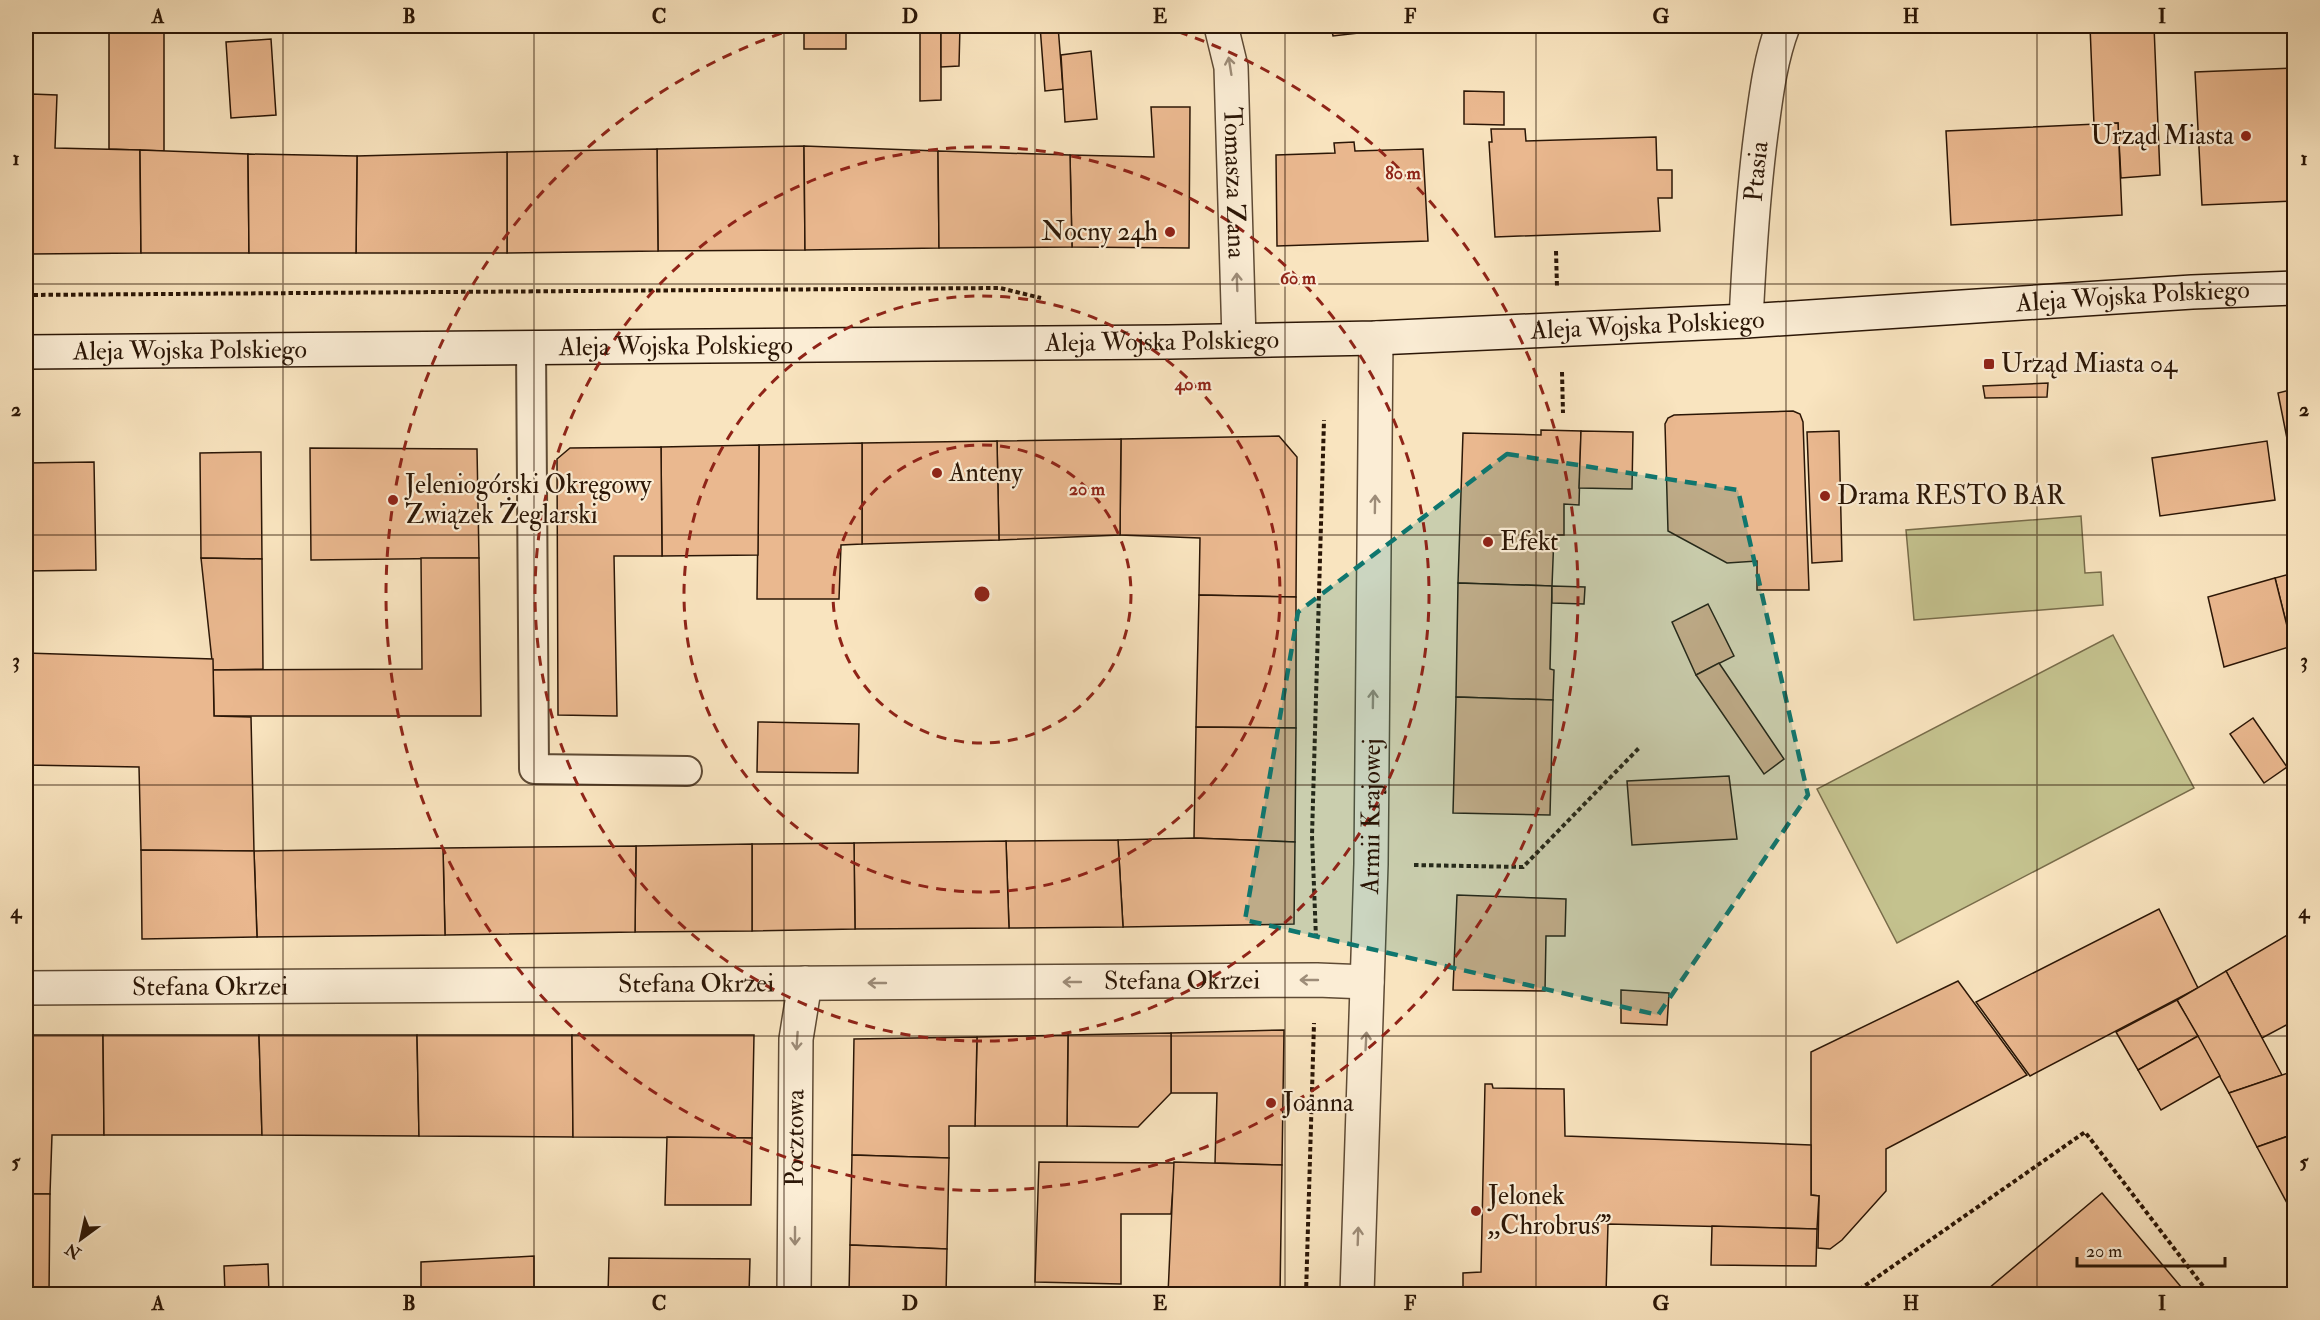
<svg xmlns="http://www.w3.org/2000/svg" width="2320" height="1320" viewBox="0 0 2320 1320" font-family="'IM FELL Double Pica',serif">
<rect width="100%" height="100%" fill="#f9e4bf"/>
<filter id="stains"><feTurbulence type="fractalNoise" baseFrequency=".00333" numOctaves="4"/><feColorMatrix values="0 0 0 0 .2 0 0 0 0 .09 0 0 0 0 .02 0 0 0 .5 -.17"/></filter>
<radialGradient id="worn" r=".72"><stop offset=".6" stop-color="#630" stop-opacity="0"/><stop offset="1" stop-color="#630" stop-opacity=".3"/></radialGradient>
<!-- green -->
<g fill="#c4c28e" stroke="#786c4a" stroke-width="1.5">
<path d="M 2081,516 L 2085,573 L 2101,572 L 2103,605 L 1914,620 L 1906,530 Z"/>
<path d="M 2113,635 L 2194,788 L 1897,943 L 1817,789 Z"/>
</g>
<!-- building -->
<g fill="#eab88f" stroke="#2b1606" stroke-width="1.5">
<path d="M 109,26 L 164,26 L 164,151 L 109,149 Z"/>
<rect x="804" y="26" width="42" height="23"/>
<path d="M 920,26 L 941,26 L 941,100 L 920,101 Z"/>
<path d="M 941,26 L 960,26 L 959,66 L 941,67 Z"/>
<path d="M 1040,26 L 1058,26 L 1063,89 L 1045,91 Z"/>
<path d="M 1331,26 L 1411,26 L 1412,27 L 1333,36 Z"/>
<path d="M 2090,26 L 2154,26 L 2160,175 L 2121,178 L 2118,123 L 2094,125 Z"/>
<path d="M 271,39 L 276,115 L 231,118 L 226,42 Z"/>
<path d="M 1091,51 L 1097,119 L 1065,122 L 1061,55 Z"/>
<path d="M 2294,68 L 2294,201 L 2202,205 L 2195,72 Z"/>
<path d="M 1464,91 L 1504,92 L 1504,125 L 1464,124 Z"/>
<rect x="26" y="94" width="5" height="160"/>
<path d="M 31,94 L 57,95 L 55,148 L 140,150 L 141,253 L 31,254 Z"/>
<path d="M 1151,107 L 1190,107 L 1189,248 L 1072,247 L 1070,155 L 1154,157 Z"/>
<path d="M 2118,123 L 2122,215 L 1951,225 L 1946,131 Z"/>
<path d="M 1491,129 L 1525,129 L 1526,141 L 1656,137 L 1657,170 L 1672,170 L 1672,198 L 1658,198 L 1660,231 L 1495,237 L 1489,142 L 1492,142 Z"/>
<path d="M 1354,142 L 1355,151 L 1423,149 L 1428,241 L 1277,246 L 1276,155 L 1335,153 L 1334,143 Z"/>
<path d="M 804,146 L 805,250 L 658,251 L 657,149 Z"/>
<path d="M 804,146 L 938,151 L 939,248 L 805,250 Z"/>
<path d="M 657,149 L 658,251 L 507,253 L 507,152 Z"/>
<path d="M 140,150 L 248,154 L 249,253 L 141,253 Z"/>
<path d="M 938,151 L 1070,155 L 1072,247 L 939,248 Z"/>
<path d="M 507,152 L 507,253 L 356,253 L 357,156 Z"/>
<path d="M 248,154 L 357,156 L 356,253 L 249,253 Z"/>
<path d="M 2048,383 L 2047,397 L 1985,398 L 1983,386 Z"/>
<path d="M 2294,389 L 2294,474 L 2278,393 Z"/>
<path d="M 1793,411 L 1800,414 L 1803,422 L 1809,590 L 1757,590 L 1757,561 L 1727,563 L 1668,531 L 1665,424 L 1668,418 L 1674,415 Z"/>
<path d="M 1541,430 L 1581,431 L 1579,505 L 1564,504 L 1564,535 L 1554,535 L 1552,586 L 1458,583 L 1463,433 L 1541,435 Z"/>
<path d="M 1581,431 L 1633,432 L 1632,489 L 1579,488 Z"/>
<path d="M 1839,431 L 1842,561 L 1812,563 L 1807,432 Z"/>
<path d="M 1279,436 L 1297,457 L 1296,597 L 1199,595 L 1200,538 L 1120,535 L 1121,439 Z"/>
<path d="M 1121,439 L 1120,535 L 999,540 L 997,441 Z"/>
<path d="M 997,441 L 999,540 L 862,544 L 862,443 Z"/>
<path d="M 2267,441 L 2275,500 L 2160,516 L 2152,458 Z"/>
<path d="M 862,443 L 862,544 L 841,545 L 839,599 L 757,599 L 759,445 Z"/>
<path d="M 759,445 L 758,555 L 662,556 L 661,447 Z"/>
<path d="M 661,447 L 662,556 L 614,556 L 617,716 L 558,715 L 557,459 L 570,448 Z"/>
<path d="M 310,448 L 477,449 L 479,558 L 311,560 Z"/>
<path d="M 261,452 L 262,559 L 201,558 L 200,453 Z"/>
<path d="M 94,462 L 96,570 L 26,571 L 26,463 Z"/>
<path d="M 201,558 L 262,559 L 263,669 L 213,670 Z"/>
<path d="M 421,558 L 479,558 L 481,716 L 214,716 L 213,670 L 422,669 Z"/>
<path d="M 2294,573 L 2294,645 L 2292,646 L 2275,578 Z"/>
<path d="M 2275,578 L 2292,646 L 2224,667 L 2208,597 Z"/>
<path d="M 1458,583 L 1552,586 L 1550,669 L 1554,670 L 1553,700 L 1456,697 Z"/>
<path d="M 1552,586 L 1585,587 L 1584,604 L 1552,603 Z"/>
<path d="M 1199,595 L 1296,597 L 1296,728 L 1196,727 Z"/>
<path d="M 1708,604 L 1734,656 L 1696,675 L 1672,622 Z"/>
<path d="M 26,653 L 213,659 L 214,716 L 251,717 L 254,851 L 141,850 L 139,767 L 26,765 Z"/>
<path d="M 1719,663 L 1784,759 L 1764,774 L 1696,675 Z"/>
<path d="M 1456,697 L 1553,700 L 1550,815 L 1453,813 Z"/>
<path d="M 2253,718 L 2287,767 L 2264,783 L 2230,734 Z"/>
<path d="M 758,722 L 859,724 L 858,773 L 757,772 Z"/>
<path d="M 1196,727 L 1296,728 L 1295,842 L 1194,838 Z"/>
<path d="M 1729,776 L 1737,839 L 1632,845 L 1627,781 Z"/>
<path d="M 2294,808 L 2294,833 L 2288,810 Z"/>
<path d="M 1194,838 L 1295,842 L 1294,924 L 1123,927 L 1118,840 Z"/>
<path d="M 1118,840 L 1123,927 L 1009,928 L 1006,841 Z"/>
<path d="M 1006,841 L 1009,928 L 855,929 L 854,843 Z"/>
<path d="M 854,843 L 855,929 L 752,931 L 752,844 Z"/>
<path d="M 752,844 L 752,931 L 635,932 L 636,846 Z"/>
<path d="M 636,846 L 635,932 L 445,935 L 443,848 Z"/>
<path d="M 443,848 L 445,935 L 257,937 L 254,851 Z"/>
<path d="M 141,850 L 254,851 L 257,937 L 142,939 Z"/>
<path d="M 1457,895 L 1566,899 L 1565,936 L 1546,936 L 1545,991 L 1453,990 Z"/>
<path d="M 2159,909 L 2198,988 L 2030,1076 L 1976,1002 Z"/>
<path d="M 2294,931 L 2294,1021 L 2262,1038 L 2226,971 Z"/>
<path d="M 2226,971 L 2282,1075 L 2229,1093 L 2177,1000 Z"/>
<path d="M 1958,981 L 2027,1075 L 1886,1149 L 1886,1191 L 1842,1240 L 1830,1249 L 1818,1248 L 1819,1196 L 1811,1195 L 1811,1052 Z"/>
<path d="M 1621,990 L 1669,993 L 1667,1025 L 1621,1023 Z"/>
<path d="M 2177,1000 L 2198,1036 L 2138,1070 L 2116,1032 Z"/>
<path d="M 1284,1030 L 1282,1165 L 1215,1163 L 1217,1093 L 1171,1093 L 1171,1033 Z"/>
<path d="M 1171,1033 L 1171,1093 L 1138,1127 L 1067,1126 L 1068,1035 Z"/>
<path d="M 26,1035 L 103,1035 L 104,1135 L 52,1135 L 50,1194 L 26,1194 Z"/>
<path d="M 103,1035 L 259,1035 L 262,1135 L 104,1135 Z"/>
<path d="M 259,1035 L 417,1035 L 419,1136 L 262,1135 Z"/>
<path d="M 417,1035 L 572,1035 L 573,1137 L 419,1136 Z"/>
<path d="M 572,1035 L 754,1035 L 752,1138 L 573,1137 Z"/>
<path d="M 1068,1035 L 1067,1126 L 975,1126 L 977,1037 Z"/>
<path d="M 2198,1036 L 2220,1076 L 2161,1110 L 2138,1070 Z"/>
<path d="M 977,1037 L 975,1126 L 949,1126 L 949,1158 L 852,1155 L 854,1039 Z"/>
<path d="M 2294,1071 L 2294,1134 L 2257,1147 L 2229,1093 Z"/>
<path d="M 1485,1084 L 1492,1084 L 1493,1088 L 1564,1089 L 1565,1136 L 1811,1145 L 1811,1195 L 1819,1196 L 1817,1229 L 1608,1224 L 1606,1294 L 1463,1294 L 1463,1273 L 1481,1272 Z"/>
<path d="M 2294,1134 L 2294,1216 L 2257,1147 Z"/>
<path d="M 667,1137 L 752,1138 L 751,1205 L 665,1205 Z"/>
<path d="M 852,1155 L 949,1158 L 947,1249 L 850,1245 Z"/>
<path d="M 1039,1162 L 1175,1163 L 1171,1214 L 1121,1214 L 1121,1284 L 1035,1282 Z"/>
<path d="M 1174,1162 L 1282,1165 L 1280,1294 L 1168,1294 Z"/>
<path d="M 2102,1193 L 2187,1294 L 1982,1294 Z"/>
<path d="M 26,1194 L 50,1194 L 49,1294 L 26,1294 Z"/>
<path d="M 1712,1226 L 1817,1229 L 1816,1266 L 1711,1265 Z"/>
<path d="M 850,1245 L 947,1249 L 946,1294 L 849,1294 Z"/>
<path d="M 534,1256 L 534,1294 L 421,1294 L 421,1262 Z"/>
<path d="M 609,1258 L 750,1259 L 749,1294 L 608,1294 Z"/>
<path d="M 268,1264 L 269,1294 L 225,1294 L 224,1266 Z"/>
</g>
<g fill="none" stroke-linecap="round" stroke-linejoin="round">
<!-- lane casing -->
<g stroke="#5e4a34" stroke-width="32">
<path id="lane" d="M 531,347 L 534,769 L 687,771"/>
</g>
<!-- street casing -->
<g stroke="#5e4a34" stroke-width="36">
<g id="street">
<path id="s1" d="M 1221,26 L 1231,67 L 1239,340"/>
<path id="s2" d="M 1746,321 C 1749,258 1753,195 1761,133 C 1766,96 1770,60 1783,26"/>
<path id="s3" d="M 26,988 L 1317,980 L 1367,982"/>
<path id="s4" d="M 794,1294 L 796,1039 L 805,983"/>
<path id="s5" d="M 1357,1294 L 1371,864 L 1376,338"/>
</g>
</g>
<!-- secondary casing -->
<g stroke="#2b1606" stroke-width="36">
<g id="secondary">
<path id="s6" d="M 26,352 L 1169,342 L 1376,338 L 1746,321 L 2192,292 L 2294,288"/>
</g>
</g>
<!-- path -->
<g stroke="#2b1606" stroke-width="4" stroke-dasharray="4.5 3" stroke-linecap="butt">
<path d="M 1556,251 L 1557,287"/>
<path d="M 26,295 L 1000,288 L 1041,298"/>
<path d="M 1562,372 L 1563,413"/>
<path d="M 1414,865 L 1523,867 L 1639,748"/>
<path d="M 1316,938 L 1312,836 L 1324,420"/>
<path d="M 1306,1294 L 1314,1023"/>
<path d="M 1853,1294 L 2085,1132 L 2209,1294"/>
</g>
<!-- lane -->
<use href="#lane" stroke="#fbedd5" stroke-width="28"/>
<!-- street -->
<use href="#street" stroke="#fbedd5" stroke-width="33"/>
<!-- secondary -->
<use href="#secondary" stroke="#fbedd5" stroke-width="33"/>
</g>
<!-- one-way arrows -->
<defs><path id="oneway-shaft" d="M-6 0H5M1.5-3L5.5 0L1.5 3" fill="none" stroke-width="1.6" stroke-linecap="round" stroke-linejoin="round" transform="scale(1.5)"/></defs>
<g stroke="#9d8c78">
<use href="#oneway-shaft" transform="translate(1230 66) rotate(-99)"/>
<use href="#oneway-shaft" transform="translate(1237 282) rotate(-92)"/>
<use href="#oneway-shaft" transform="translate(1375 504) rotate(-89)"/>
<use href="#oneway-shaft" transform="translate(1373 699) rotate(-89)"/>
<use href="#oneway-shaft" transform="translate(1309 980) rotate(180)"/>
<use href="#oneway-shaft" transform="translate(1072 982) rotate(180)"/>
<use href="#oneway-shaft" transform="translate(877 983) rotate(180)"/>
<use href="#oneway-shaft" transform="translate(797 1041) rotate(94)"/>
<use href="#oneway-shaft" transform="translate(1366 1041) rotate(-87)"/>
<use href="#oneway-shaft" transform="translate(795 1236) rotate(90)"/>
<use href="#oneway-shaft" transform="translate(1358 1236) rotate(-88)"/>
</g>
<!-- marked area -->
<path fill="#0f766e" fill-opacity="0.2" stroke="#0f766e" stroke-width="4.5" stroke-dasharray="12 8" stroke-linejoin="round" d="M 1507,454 L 1738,490 L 1808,795 L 1658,1015 L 1245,920 L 1298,612 Z"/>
<!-- grid -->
<path fill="none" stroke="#2b1606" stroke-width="1.5" stroke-opacity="0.55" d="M 283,26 L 283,1294M 534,26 L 534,1294M 784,26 L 784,1294M 1035,26 L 1035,1294M 1285,26 L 1285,1294M 1536,26 L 1536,1294M 1786,26 L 1786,1294M 2037,26 L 2037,1294M 26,284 L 2294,284M 26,535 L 2294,535M 26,785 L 2294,785M 26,1036 L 2294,1036"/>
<!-- distance rings -->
<g fill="none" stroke="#8f2418" stroke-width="3" stroke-dasharray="10 8">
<circle cx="982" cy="594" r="149"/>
<circle cx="982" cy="594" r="298"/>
<circle cx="982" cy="594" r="447"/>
<path d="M1161 26A596 596 0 1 1 803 26"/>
</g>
<!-- markers -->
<g fill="#8f2418" stroke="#fbedd5" stroke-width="2">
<circle cx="2246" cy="136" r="6"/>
<circle cx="1170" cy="232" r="6"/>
<rect x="1983" y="358" width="12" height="12" rx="3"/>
<circle cx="937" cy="473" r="6"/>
<circle cx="1825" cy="496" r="6"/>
<circle cx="393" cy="500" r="6"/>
<circle cx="1488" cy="542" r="6"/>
<circle cx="1271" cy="1103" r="6"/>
<circle cx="1476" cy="1211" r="6"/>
</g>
<g text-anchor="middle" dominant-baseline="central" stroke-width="4.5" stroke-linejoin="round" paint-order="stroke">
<!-- poi labels -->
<g font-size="26" fill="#2b1606" stroke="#fbedd5" text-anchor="start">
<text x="2234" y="136" text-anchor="end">Urząd Miasta</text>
<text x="1158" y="232" text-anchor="end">Nocny 24h</text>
<text x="2001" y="364">Urząd Miasta 04</text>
<text x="949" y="473">Anteny</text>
<text x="405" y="485">Jeleniogórski Okręgowy<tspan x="405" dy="30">Związek Żeglarski</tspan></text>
<text x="1837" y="496">Drama RESTO BAR</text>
<text x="1500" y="542">Efekt</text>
<text x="1283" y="1103">Joanna</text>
<text x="1488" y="1196">Jelonek<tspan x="1488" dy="30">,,Chrobruś"</tspan></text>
</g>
<!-- street labels -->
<g font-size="26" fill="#2b1606" stroke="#fbedd5">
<text stroke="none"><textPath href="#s2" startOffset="150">Ptasia</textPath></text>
<text stroke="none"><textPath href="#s1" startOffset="158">Tomasza Zana</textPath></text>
<text stroke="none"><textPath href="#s6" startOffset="2108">Aleja Wojska Polskiego</textPath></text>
<text stroke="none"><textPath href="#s6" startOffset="1622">Aleja Wojska Polskiego</textPath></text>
<text stroke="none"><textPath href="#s6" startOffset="1136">Aleja Wojska Polskiego</textPath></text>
<text stroke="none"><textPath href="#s6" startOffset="650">Aleja Wojska Polskiego</textPath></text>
<text stroke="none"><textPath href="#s6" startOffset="164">Aleja Wojska Polskiego</textPath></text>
<text stroke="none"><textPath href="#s5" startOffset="478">Armii Krajowej</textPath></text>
<text stroke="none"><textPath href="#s3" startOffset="1156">Stefana Okrzei</textPath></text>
<text stroke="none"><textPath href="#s3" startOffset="670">Stefana Okrzei</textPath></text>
<text stroke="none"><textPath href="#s3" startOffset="184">Stefana Okrzei</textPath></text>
<text stroke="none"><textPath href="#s4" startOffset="156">Pocztowa</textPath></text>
</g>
</g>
<circle cx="982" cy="594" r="9" fill="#8f2418" stroke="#fbedd5" stroke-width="3"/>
<g font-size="18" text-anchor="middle" font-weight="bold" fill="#8f2418" stroke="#fbedd5" stroke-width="4.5" stroke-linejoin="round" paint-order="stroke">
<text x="1403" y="179">80 m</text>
<text x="1298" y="284">60 m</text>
<text x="1193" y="390">40 m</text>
<text x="1087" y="495">20 m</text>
</g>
<!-- margin -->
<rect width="2320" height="1320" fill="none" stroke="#f9e4bf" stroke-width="66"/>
<!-- north arrow -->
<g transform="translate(81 1239) rotate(213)" stroke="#fbedd5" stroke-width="4.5" paint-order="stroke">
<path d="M0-4.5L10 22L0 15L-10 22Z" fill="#2b1606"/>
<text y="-9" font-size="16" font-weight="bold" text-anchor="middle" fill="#2b1606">N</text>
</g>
<!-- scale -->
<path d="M2077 1257v9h148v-9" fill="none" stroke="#2b1606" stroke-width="3"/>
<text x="2086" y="1257" font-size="18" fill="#2b1606" stroke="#fbedd5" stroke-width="4.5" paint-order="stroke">20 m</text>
<rect x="33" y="33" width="2254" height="1254" fill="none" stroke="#2b1606" stroke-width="2"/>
<g font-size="20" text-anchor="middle" font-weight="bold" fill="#2b1606">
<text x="158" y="23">A</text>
<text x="409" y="23">B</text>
<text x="659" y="23">C</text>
<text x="910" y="23">D</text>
<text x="1160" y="23">E</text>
<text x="1410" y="23">F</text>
<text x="1661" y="23">G</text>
<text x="1911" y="23">H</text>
<text x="2162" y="23">I</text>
<text x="16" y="165">1</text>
<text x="2304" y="165">1</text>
<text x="16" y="416">2</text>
<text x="2304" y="416">2</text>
<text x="16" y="667">3</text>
<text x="2304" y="667">3</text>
<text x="16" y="918">4</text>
<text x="2304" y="918">4</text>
<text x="16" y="1168">5</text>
<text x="2304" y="1168">5</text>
<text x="158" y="1310">A</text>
<text x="409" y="1310">B</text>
<text x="659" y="1310">C</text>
<text x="910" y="1310">D</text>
<text x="1160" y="1310">E</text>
<text x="1410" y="1310">F</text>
<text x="1661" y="1310">G</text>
<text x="1911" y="1310">H</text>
<text x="2162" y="1310">I</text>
</g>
<rect width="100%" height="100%" filter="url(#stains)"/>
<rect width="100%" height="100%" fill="url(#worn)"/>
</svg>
